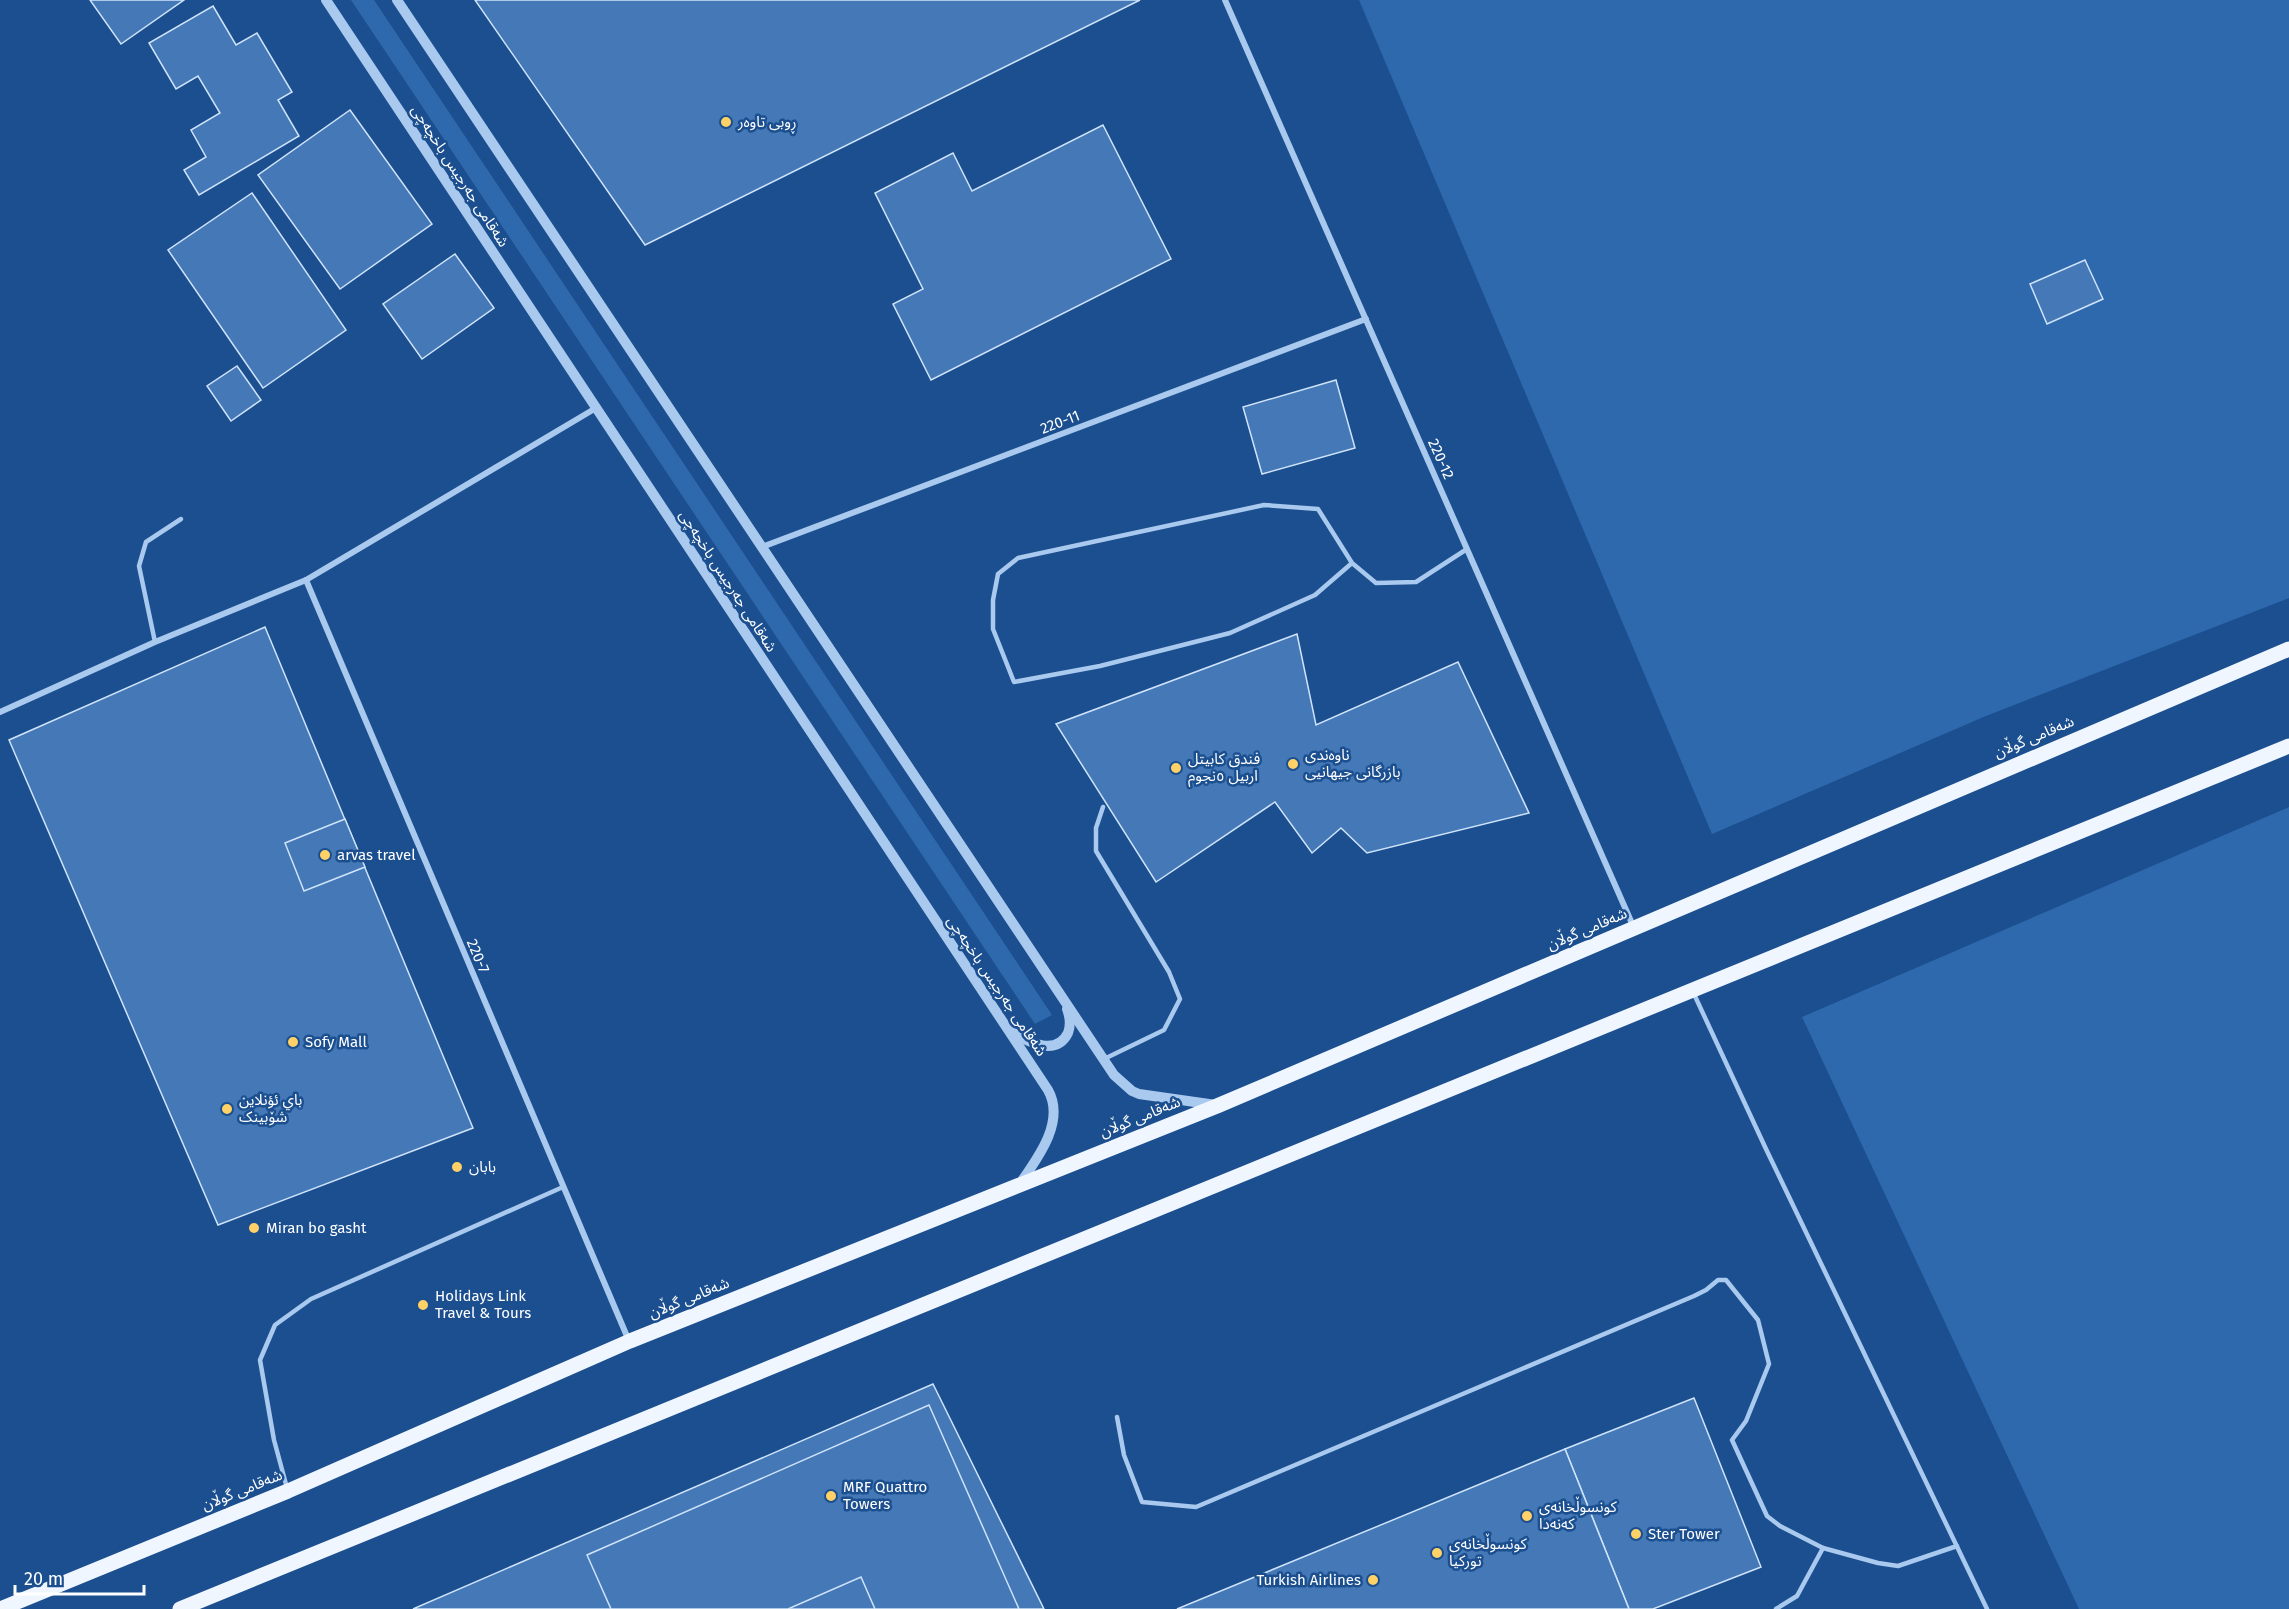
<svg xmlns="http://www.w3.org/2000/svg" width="2289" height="1609" viewBox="0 0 2289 1609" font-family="'Fira Sans','Noto Sans Arabic',sans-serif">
<rect width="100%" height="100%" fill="#1b4f8f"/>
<!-- green -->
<g fill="#2e69ad">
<path d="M 351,0 L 374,0 L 1052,1015 L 1035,1024 Z"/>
<path d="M 1359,0 L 2289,0 L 2289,598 L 1986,716 L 1712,834 Z"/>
<path d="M 2289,807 L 2289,1609 L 2079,1609 L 1802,1017 Z"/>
</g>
<!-- building -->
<g fill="#4478b7" stroke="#cfe3fa" stroke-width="1.5">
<path d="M 90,0 L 184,0 L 121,44 Z"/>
<path d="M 475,0 L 1140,0 L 645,245 Z"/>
<path d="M 213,6 L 236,45 L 257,33 L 292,92 L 278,100 L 299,136 L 199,195 L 184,170 L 206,157 L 191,130 L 220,113 L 198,76 L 176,89 L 149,43 Z"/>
<path d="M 350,110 L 432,224 L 340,289 L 258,175 Z"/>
<path d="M 1103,125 L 1171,259 L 931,380 L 893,304 L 923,289 L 875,193 L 953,153 L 972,191 Z"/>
<path d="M 252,193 L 346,330 L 263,388 L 168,250 Z"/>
<path d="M 455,254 L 494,308 L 422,359 L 383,304 Z"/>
<path d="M 2085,260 L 2103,299 L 2047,324 L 2030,284 Z"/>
<path d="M 237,366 L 261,400 L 231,421 L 207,386 Z"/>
<path d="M 1336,380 L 1355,448 L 1262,474 L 1243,407 Z"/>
<path d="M 265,627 L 473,1128 L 218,1225 L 9,740 Z"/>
<path d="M 1297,634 L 1316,725 L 1458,662 L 1529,813 L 1367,853 L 1341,828 L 1312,853 L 1275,802 L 1156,882 L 1056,724 Z"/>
<path d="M 345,819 L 365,867 L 304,891 L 285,843 Z"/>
<path d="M 933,1384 L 1044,1609 L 413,1609 Z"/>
<path d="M 1694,1398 L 1761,1567 L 1653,1609 L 1629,1609 L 1565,1449 Z"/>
<path d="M 929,1405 L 1019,1609 L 875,1609 L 861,1577 L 788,1609 L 611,1609 L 587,1555 Z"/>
<path d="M 1565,1449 L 1629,1609 L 1177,1609 Z"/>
</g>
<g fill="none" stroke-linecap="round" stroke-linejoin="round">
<!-- service -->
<g stroke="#a9c9ee" stroke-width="4.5">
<path d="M 1352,563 L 1315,595 L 1230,633 L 1100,666 L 1014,682 L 993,629 L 993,600 L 998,574 L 1018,558 L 1264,505 L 1318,509 L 1352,563 L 1376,583 L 1416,582 L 1467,549"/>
<path d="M 155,642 L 139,566 L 146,542 L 181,519"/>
<path d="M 1103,807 L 1096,828 L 1096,851 L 1169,972 L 1180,999 L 1164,1030 L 1104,1059"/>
<path d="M 1694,994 L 1766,1149 L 1987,1609"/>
<path d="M 1117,1417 L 1124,1455 L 1142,1502 L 1196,1507 L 1694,1296 L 1706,1290 L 1718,1280 L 1726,1280 L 1758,1320 L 1769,1364 L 1746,1421 L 1732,1440 L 1767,1516 L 1780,1526 L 1823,1548 L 1878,1563 L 1898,1566 L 1957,1546"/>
<path d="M 287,1488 L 274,1440 L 260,1360 L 275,1325 L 311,1299 L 563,1187"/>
<path d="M 1776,1609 L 1797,1596 L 1823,1548"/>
</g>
<!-- minor -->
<g stroke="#a9c9ee" stroke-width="6">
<path d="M 1225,0 L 1634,928"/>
<path d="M 762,547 L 1366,319"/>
<path d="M 306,580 L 629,1341"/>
<path d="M 0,712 L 155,642 L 306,580 L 596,408"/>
</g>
<!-- tertiary -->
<g stroke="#a9c9ee" stroke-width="10">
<path d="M 326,0 L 1048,1090 C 1066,1122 1037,1159 1019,1185"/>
<path d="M 397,0 L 1114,1075 L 1132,1091 L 1139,1094 L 1216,1105"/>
<path d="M 1012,1032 C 1028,1042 1056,1057 1068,1033 C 1071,1025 1070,1017 1067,1009"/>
</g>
<!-- primary -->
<g stroke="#f0f6ff" stroke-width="15">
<path d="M 0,1609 L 288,1491 L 630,1341 L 1217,1106 L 2289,649"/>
<path d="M 180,1609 L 2289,746"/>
</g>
</g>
<!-- markers -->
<g fill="#ffd166" stroke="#1b4f8f" stroke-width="2">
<circle cx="726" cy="122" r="6"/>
<circle cx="1293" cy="764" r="6"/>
<circle cx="1176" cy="768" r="6"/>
<circle cx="325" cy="855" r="6"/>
<circle cx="293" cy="1042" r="6"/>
<circle cx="227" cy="1109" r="6"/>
<circle cx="457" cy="1167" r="6"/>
<circle cx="254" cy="1228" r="6"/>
<circle cx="423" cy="1305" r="6"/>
<circle cx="831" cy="1496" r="6"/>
<circle cx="1527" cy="1516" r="6"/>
<circle cx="1636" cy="1534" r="6"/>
<circle cx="1437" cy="1553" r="6"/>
<circle cx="1373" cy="1580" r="6"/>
</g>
<g text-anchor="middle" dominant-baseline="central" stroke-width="5" stroke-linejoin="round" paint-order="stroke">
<!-- poi labels -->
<g font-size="15" fill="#fff" stroke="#1b4f8f" text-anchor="start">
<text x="738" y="122">ڕوبی تاوەر</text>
<text x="1305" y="755">ناوەندی<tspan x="1305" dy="17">بازرگانی جیهانیی</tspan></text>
<text x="1188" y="759">فندق كابيتل<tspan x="1188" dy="17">اربيل ٥نجوم</tspan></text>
<text x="337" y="855">arvas travel</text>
<text x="305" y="1042">Sofy Mall</text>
<text x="239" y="1100">باي ئؤنلاین<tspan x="239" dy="17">شۆبینک</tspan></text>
<text x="469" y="1167">بابان</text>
<text x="266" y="1228">Miran bo gasht</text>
<text x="435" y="1296">Holidays Link<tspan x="435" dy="17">Travel &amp; Tours</tspan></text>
<text x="843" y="1487">MRF Quattro<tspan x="843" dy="17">Towers</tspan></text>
<text x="1539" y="1507">کونسوڵخانەی<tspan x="1539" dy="17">کەنەدا</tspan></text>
<text x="1648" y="1534">Ster Tower</text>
<text x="1449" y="1544">کونسوڵخانەی<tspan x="1449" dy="17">تورکیا</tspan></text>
<text x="1361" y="1580" text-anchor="end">Turkish Airlines</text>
</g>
<!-- street labels -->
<g font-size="15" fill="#fff" stroke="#1b4f8f">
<text transform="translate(460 176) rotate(57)">شەقامی جەرجیس باخچەچی</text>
<text transform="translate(1060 422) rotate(-21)">220-11</text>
<text transform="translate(1441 459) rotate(66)">220-12</text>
<text transform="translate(728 581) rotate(57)">شەقامی جەرجیس باخچەچی</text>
<text transform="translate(2034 737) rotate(-23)">شەقامی گوڵان</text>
<text transform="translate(1587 929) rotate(-23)">شەقامی گوڵان</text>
<text transform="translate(478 956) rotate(67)">220-7</text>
<text transform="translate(997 986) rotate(56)">شەقامی جەرجیس باخچەچی</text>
<text transform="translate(1140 1117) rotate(-22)">شەقامی گوڵان</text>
<text transform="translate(689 1298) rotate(-22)">شەقامی گوڵان</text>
<text transform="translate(242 1490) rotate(-22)">شەقامی گوڵان</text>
</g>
</g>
<!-- scale -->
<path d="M15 1585v9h129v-9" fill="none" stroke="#ffffff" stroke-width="3"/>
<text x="24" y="1585" font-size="18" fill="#ffffff" stroke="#1b4f8f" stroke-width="4.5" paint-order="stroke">20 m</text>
</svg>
